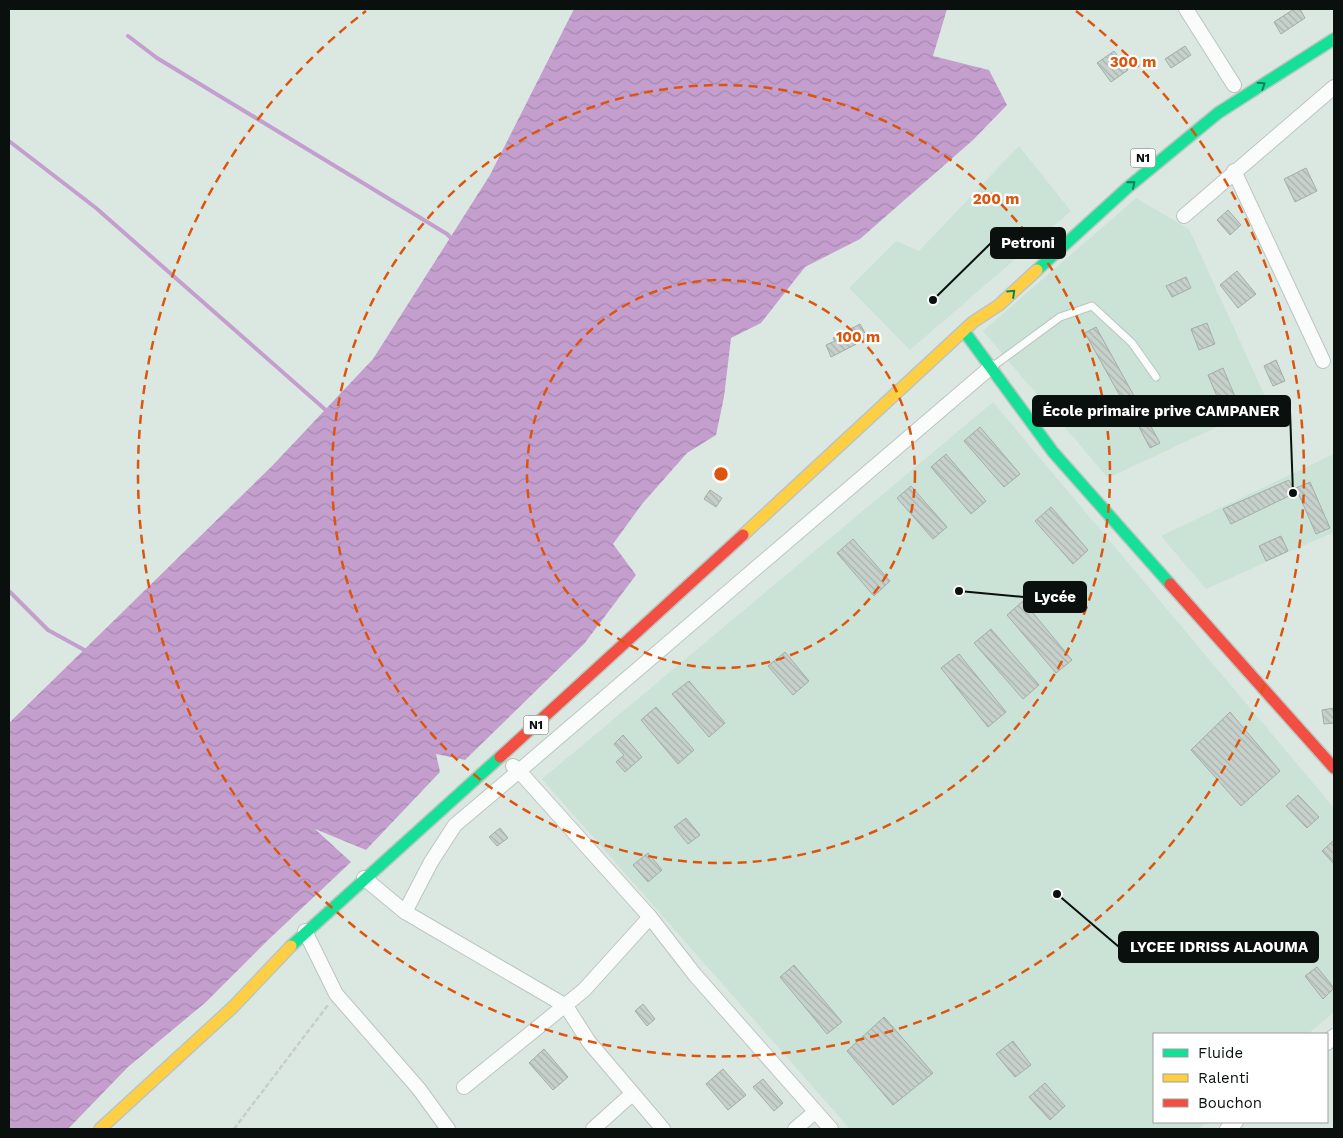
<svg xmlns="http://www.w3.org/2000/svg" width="1343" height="1138" viewBox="0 0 1343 1138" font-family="'Work Sans',sans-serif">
<defs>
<pattern id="water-waves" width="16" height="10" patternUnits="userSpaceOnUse" patternTransform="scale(1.25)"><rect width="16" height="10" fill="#c49fce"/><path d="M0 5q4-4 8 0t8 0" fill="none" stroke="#a788b0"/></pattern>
<pattern id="building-back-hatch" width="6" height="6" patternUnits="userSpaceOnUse" patternTransform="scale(1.25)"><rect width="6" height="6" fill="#c7d1cc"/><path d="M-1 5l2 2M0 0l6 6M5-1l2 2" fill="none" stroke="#aab2ae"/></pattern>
</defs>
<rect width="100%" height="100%" fill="#dbe8e2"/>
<!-- built -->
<g fill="#cbe2d7">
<path d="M 1019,146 L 1071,211 L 910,350 L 849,288 L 896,241 L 919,251 Z"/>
<path d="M 1136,198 L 1189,229 L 1268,403 L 1108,478 L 983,331 Z"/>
<path d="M 993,402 L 1334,808 L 1334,1012 L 1308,1034 L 1154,1034 L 1154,1122 L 1207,1122 L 1199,1129 L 850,1129 L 542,779 Z"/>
<path d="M 1334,454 L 1334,532 L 1206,589 L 1161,536 Z"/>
</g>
<!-- water -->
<path fill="url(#water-waves)" d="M 574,9 L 947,9 L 933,56 L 989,70 L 1007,105 L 973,140 L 860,239 L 805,267 L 761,323 L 731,338 L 724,397 L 716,435 L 687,453 L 642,504 L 613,544 L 636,575 L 584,644 L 465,760 L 436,754 L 440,772 L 366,850 L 315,829 L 351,862 L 267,941 L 206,1002 L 128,1067 L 68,1129 L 9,1129 L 9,723 L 272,466 L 373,359 L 490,175 Z"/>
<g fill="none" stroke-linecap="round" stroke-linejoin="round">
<!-- stream -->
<g stroke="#c49fce" stroke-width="4">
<path d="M 128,36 L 157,58 L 447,234 L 453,240"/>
<path d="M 9,141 L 96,208 L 328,412"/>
<path d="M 9,591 L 48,630 L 88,652"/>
</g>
</g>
<!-- building -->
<g fill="url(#building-back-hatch)" stroke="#a3ada8">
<path d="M 1294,9 L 1300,9 L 1305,18 L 1281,34 L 1274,22 Z"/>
<path d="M 1185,46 L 1191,55 L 1171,68 L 1165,59 Z"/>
<path d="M 1114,51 L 1128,70 L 1111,82 L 1097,63 Z"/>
<path d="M 1306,168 L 1317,191 L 1295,202 L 1284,179 Z"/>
<path d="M 1228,210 L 1241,225 L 1230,235 L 1217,220 Z"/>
<path d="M 1237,271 L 1256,294 L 1238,308 L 1220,285 Z"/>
<path d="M 1186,277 L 1191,288 L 1172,297 L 1166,286 Z"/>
<path d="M 1207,323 L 1215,344 L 1199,350 L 1191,329 Z"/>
<path d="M 860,324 L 868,338 L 831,357 L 826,345 L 835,341 L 833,338 Z"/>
<path d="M 1096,327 L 1160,443 L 1150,448 L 1136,421 L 1132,423 L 1123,406 L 1125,405 L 1085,333 Z"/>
<path d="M 1276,360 L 1285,381 L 1273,386 L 1264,366 Z"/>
<path d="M 1223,368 L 1239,406 L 1224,413 L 1208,375 Z"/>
<path d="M 980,427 L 1020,474 L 1004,487 L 964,441 Z"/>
<path d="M 946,454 L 986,501 L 971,514 L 931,467 Z"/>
<path d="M 1289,480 L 1295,493 L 1231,524 L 1223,509 Z"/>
<path d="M 1310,482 L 1330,528 L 1316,534 L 1296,488 Z"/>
<path d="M 911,486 L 947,527 L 933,539 L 897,498 Z"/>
<path d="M 710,490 L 722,498 L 716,507 L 704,499 Z"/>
<path d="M 1051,507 L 1088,550 L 1073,564 L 1035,521 Z"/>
<path d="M 1281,536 L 1288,551 L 1266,561 L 1259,546 Z"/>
<path d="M 853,539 L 890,581 L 874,596 L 837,553 Z"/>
<path d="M 1023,601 L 1072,660 L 1056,673 L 1007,615 Z"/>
<path d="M 991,629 L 1039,685 L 1023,699 L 974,643 Z"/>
<path d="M 785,652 L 809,681 L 793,695 L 768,666 Z"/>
<path d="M 959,654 L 1006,712 L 988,727 L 941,668 Z"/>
<path d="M 689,681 L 725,723 L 709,737 L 672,694 Z"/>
<path d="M 656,707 L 694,750 L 678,764 L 641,720 Z"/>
<path d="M 1334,708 L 1334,723 L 1324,724 L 1322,710 Z"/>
<path d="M 1230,712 L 1280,771 L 1241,806 L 1191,750 Z"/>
<path d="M 623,735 L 642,757 L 625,772 L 616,762 L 624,755 L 614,744 Z"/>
<path d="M 1298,795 L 1319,817 L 1307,828 L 1286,806 Z"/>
<path d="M 686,818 L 700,835 L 688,844 L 674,827 Z"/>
<path d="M 500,828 L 508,838 L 497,846 L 489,837 Z"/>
<path d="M 1334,840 L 1334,864 L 1322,851 Z"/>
<path d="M 648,853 L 662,870 L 648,882 L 633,865 Z"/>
<path d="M 794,965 L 842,1022 L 827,1034 L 780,977 Z"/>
<path d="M 1317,967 L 1334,988 L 1323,999 L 1305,976 Z"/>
<path d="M 643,1004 L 655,1019 L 647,1026 L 635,1011 Z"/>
<path d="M 884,1017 L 933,1073 L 893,1105 L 847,1051 Z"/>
<path d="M 1013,1041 L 1031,1065 L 1015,1077 L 996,1054 Z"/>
<path d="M 544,1049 L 568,1077 L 553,1090 L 529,1063 Z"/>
<path d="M 723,1069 L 746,1095 L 728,1110 L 706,1084 Z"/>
<path d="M 763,1079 L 783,1103 L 774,1111 L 753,1087 Z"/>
<path d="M 1045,1083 L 1065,1106 L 1050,1120 L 1029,1097 Z"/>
</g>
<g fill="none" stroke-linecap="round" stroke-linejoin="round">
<!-- lane casing -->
<g stroke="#bcc5c1" stroke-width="9">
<path id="lane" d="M 992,367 L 1060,317 L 1092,306 L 1132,343 L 1156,377"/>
</g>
<!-- street casing -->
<g stroke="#bcc5c1" stroke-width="16">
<g id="street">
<path d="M 1186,9 L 1234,85"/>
<path d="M 1234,171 L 1323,361"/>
<path d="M 1184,216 L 1334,87"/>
<path d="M 364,878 L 405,912 L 566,1006 L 589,1042 L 663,1129"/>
<path d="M 405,912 L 431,862 L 455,825 L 519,771 L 513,766"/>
<path d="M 305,931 L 336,994 L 419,1089 L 448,1129"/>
<path d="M 1327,1043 L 1334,1036"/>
<path d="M 464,1087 L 584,990 L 650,917"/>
<path d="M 593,1129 L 632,1094"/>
<path d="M 795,1129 L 815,1112"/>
<path d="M 831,1129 L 695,975 L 650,917 L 519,771 L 991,367"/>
<path d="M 1227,1129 L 1236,1122"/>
</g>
</g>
<!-- fast casing -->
<g stroke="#bcc5c1" stroke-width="14">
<g id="fast">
<path d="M 1037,270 L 1127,188 L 1218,113 L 1334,39"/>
<path d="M 964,331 L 1053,452 L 1170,584"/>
<path d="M 291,946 L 500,757"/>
</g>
</g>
<!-- slow casing -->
<g stroke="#bcc5c1" stroke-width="14">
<g id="slow">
<path d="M 743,535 L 973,322 L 999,305 L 1037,270"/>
<path d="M 100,1129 L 233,1007 L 291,946"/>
</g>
</g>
<!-- jam casing -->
<g stroke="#bcc5c1" stroke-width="14">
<g id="jam">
<path d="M 1170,584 L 1334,768"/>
<path d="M 500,757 L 743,535"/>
</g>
</g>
<!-- path -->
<path stroke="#c8ccca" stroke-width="2.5" stroke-dasharray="5 2.5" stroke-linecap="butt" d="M 234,1129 L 328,1005"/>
<!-- lane -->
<use href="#lane" stroke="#fafcfb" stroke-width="7"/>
<!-- street -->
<use href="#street" stroke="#fafcfb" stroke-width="14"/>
<!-- fast -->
<use href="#fast" stroke="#16e098" stroke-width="11"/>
<!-- slow -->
<use href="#slow" stroke="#ffcf43" stroke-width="11"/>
<!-- jam -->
<use href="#jam" stroke="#f24e42" stroke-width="11"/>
</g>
<!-- one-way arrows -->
<defs><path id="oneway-chevron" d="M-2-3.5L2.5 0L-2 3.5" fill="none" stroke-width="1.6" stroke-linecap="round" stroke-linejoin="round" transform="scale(1.25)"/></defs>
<g stroke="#108259">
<use href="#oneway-chevron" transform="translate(1262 85) rotate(-33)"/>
<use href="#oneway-chevron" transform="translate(1132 184) rotate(-40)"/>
<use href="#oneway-chevron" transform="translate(1012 293) rotate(-43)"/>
</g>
<!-- distance rings -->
<g fill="none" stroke="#dd550c" stroke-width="2.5" stroke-dasharray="9 6">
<circle cx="721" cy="474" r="194"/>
<circle cx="721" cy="474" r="389"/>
<path d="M1076 11A583 583 0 1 1 366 11"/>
</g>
<g text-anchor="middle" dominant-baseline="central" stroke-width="4.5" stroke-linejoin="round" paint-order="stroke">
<!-- shield labels -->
<g fill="#fff" stroke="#535856" stroke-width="1">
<rect x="1130.5" y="148.5" width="25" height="19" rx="4"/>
<rect x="523.5" y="715.5" width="25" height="19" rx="4"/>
</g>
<g font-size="12" font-weight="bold" fill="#09100d">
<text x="1143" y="158">N1</text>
<text x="536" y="725">N1</text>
</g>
</g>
<circle cx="721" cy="474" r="8" fill="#dd550c" stroke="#fff" stroke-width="2.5"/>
<g font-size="15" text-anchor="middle" font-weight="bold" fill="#dd550c" stroke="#fff" stroke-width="4.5" stroke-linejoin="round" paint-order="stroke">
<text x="1133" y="67">300 m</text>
<text x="996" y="204">200 m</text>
<text x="858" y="342">100 m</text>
</g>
<!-- callouts -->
<path fill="none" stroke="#09100d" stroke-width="2" d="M933 300L991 243M1293 493L1290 411M959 591L1024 597M1057 894L1119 947"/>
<g fill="#09100d" stroke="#fff" stroke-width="2">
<circle cx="933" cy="300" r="5"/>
<circle cx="1293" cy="493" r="5"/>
<circle cx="959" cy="591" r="5"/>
<circle cx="1057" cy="894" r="5"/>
</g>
<g fill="#09100d" stroke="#09100d" stroke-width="2">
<rect x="991" y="228" width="74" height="30" rx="5"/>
<rect x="1033" y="396" width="257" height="30" rx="5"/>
<rect x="1024" y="582" width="62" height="30" rx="5"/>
<rect x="1119" y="932" width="199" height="30" rx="5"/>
</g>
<g font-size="15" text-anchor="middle" font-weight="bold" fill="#fff">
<text x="1028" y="248">Petroni</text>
<text x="1161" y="416">École primaire prive CAMPANER</text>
<text x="1055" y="602">Lycée</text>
<text x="1219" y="952">LYCEE IDRISS ALAOUMA</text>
</g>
<!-- border -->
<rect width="1343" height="1138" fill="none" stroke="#09100d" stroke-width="20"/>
<!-- legend -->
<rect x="1153" y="1033" width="175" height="90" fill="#ffffff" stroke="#9d9f9e"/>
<rect x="1163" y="1049" width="25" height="8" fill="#16e098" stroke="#9d9f9e"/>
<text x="1198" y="1058" font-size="15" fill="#09100d">Fluide</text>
<rect x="1163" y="1074" width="25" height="8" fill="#ffcf43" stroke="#9d9f9e"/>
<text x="1198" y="1083" font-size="15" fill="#09100d">Ralenti</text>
<rect x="1163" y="1099" width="25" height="8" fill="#f24e42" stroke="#9d9f9e"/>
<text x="1198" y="1108" font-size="15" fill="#09100d">Bouchon</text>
</svg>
